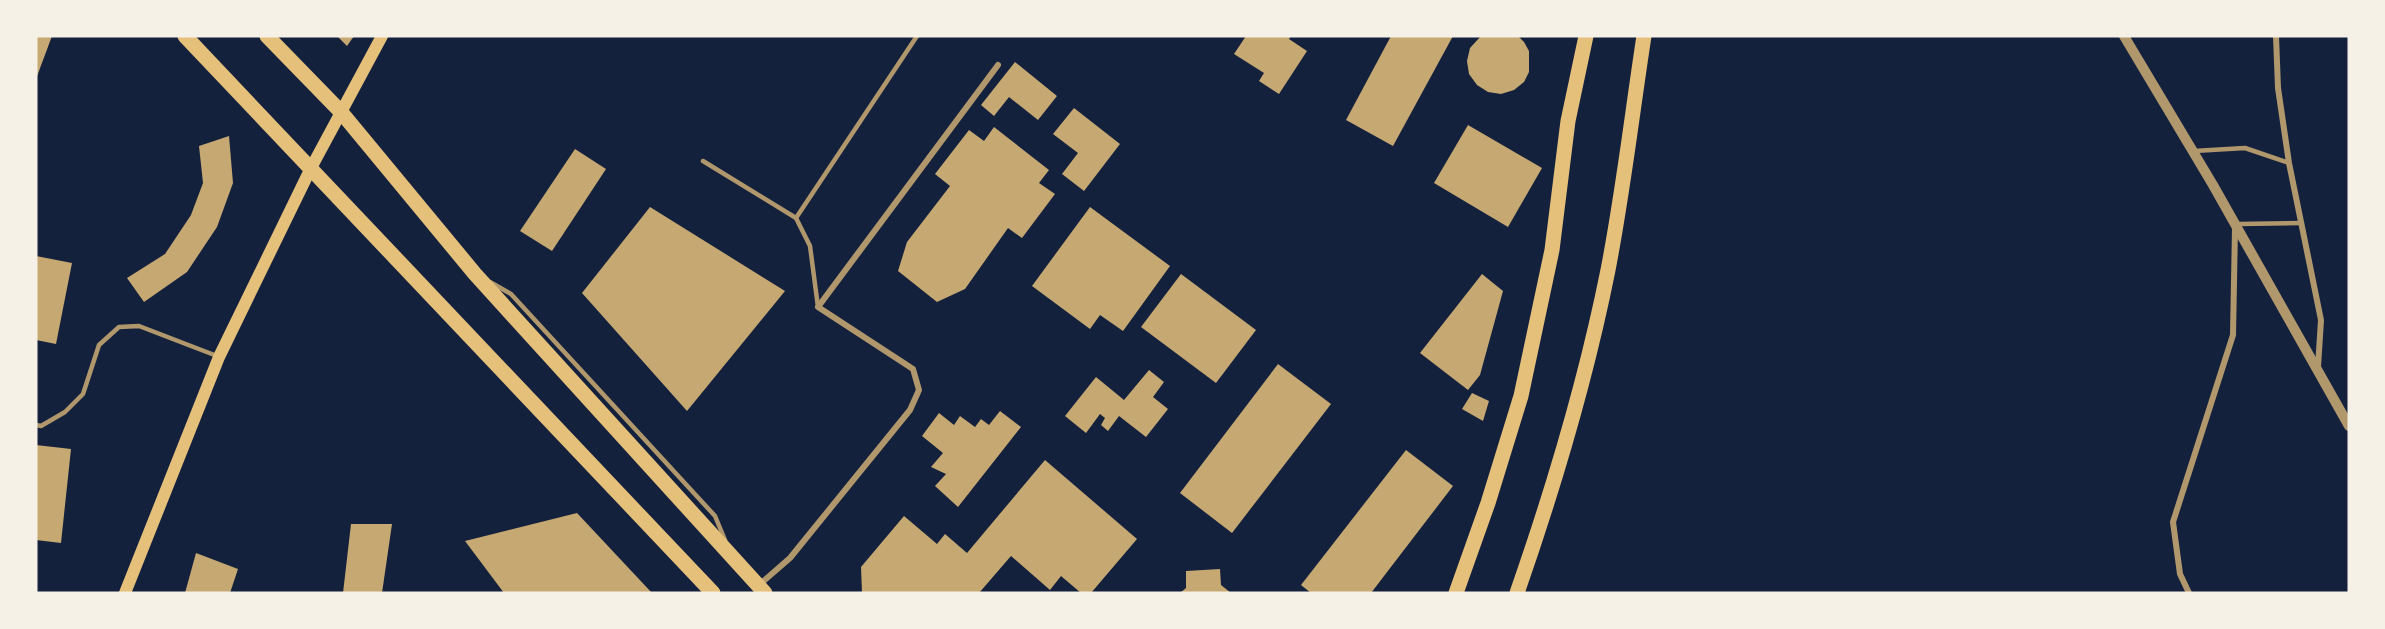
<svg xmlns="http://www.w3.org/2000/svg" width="2385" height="629" viewBox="0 0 2385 629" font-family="'Archivo Narrow',sans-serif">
<rect width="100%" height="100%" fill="#14213d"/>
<!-- building -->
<g fill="#c6a872">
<path d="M 36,36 L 52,36 L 36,79 Z"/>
<path d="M 337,36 L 354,36 L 347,46 Z"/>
<path d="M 1246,36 L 1291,36 L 1289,39 L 1307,51 L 1279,94 L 1259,81 L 1264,73 L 1234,54 Z"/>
<path d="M 1391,36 L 1453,36 L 1393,146 L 1346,120 Z"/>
<path d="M 1481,36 L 1518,36 L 1524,42 L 1529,51 L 1529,72 L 1524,82 L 1514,90 L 1501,94 L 1488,92 L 1477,85 L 1469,74 L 1467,61 L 1470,48 Z"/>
<path d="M 1015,62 L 1057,96 L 1038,120 L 1009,97 L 994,116 L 981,105 Z"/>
<path d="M 1074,108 L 1120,144 L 1084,191 L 1062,174 L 1078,153 L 1053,134 Z"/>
<path d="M 1468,125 L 1542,168 L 1508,227 L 1434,183 Z"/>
<path d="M 994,127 L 1049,170 L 1039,183 L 1055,194 L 1022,238 L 1008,228 L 965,289 L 937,302 L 898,271 L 907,242 L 950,186 L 935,174 L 969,130 L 984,141 Z"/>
<path d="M 229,136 L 233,183 L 217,227 L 187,272 L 144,302 L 127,278 L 165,254 L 191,215 L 203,183 L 199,146 Z"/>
<path d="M 575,149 L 606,169 L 552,251 L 520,231 Z"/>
<path d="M 650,207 L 785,291 L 687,411 L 582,293 Z"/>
<path d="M 1090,207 L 1170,266 L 1123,331 L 1100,315 L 1090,329 L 1032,286 Z"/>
<path d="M 36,256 L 72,263 L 56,344 L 36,340 Z"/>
<path d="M 1181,274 L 1256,330 L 1216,383 L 1141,327 Z"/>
<path d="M 1482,274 L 1503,291 L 1480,375 L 1468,390 L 1420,353 Z"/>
<path d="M 1278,364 L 1331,404 L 1232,533 L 1180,493 Z"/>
<path d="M 1149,370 L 1164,382 L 1153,397 L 1168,409 L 1146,437 L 1119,416 L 1108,431 L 1101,425 L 1105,418 L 1100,414 L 1086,433 L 1065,416 L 1096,377 L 1124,400 Z"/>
<path d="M 1472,393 L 1489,401 L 1483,421 L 1462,409 Z"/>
<path d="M 1000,411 L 1021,427 L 958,507 L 935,486 L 946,474 L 931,467 L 943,453 L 922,436 L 939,413 L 954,425 L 960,416 L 975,427 L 981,419 L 989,425 Z"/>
<path d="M 36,445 L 71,449 L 61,543 L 36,540 Z"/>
<path d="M 1406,450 L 1453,486 L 1371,593 L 1311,593 L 1301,585 Z"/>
<path d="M 1045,460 L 1137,539 L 1091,593 L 1081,593 L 1061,576 L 1050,590 L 1011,556 L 979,593 L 862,593 L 861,567 L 904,516 L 937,544 L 945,534 L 967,553 Z"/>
<path d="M 577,513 L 652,593 L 504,593 L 465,541 Z"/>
<path d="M 351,524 L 392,524 L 382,593 L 343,593 Z"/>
<path d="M 196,553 L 238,569 L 230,593 L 185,593 Z"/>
<path d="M 1220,569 L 1221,585 L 1231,593 L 1180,593 L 1186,588 L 1186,571 Z"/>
</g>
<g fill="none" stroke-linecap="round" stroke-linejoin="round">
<!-- service -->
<g stroke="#b1986c" stroke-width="4.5">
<path d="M 2194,151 L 2245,148 L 2289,163"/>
<path d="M 703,161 L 796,218 L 810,246 L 818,307"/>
<path d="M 796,218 L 917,36"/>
<path d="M 2238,224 L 2301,223"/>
<path d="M 490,282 L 511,294 L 715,516 L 725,540"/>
<path d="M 36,425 L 41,426 L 65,412 L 83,394 L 99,345 L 119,327 L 139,326 L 217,356"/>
</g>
<!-- minor -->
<g stroke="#b1986c" stroke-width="6">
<path d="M 2276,36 L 2278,88 L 2289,163 L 2321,320 L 2318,367"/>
<path d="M 759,585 L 790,558 L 910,410 L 919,390 L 913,369 L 818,307 L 998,65"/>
<path d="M 2189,593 L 2180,574 L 2173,522 L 2233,335 L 2235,228"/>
</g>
<!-- tertiary -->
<path stroke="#b1986c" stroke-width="10" d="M 2124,36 L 2213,185 L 2349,426"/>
<!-- secondary -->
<path stroke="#e5c07b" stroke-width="12" d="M 125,593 L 219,357 L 311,168 L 382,36"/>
<!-- primary -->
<g stroke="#e5c07b" stroke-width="15">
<path d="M 185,36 L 713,593"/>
<path d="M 267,36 L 341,112 L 475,274 L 765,593"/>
<path d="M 1456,593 L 1488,503 L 1521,396 L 1552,250 L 1568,121 L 1586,36"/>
<path d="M 1517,593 C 1554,487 1586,380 1608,270 C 1623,193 1632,114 1644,36"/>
</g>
</g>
<!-- border -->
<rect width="2385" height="629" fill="none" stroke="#f6f1e7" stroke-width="75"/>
</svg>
